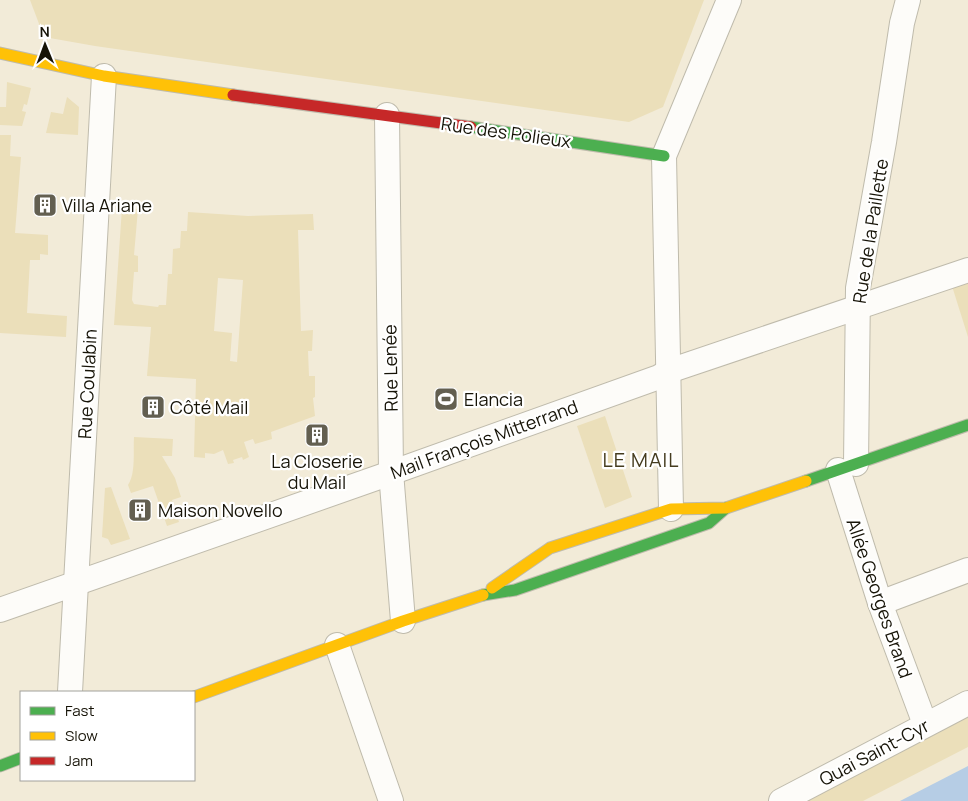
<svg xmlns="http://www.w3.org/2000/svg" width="968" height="801" viewBox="0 0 968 801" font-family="Manrope,sans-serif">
<rect width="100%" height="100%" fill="#f2ebd8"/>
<!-- green -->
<g fill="#ebdfba" fill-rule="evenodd">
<path d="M 30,0 L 704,0 L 663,107 L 629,122 L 95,46 L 44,37 Z"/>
<path d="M 7,82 L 31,88 L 27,105 L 24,104 L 22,111 L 26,112 L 22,126 L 0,125 L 0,107 L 6,107 Z"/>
<path d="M 67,97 L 79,107 L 78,135 L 46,133 L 51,112 L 63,114 Z"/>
<path d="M 0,135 L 11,135 L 10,156 L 21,157 L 15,233 L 48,235 L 48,255 L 40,254 L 40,260 L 30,260 L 27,313 L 67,316 L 66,337 L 0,333 Z"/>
<path d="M 122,208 L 138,209 L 134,255 L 138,256 L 138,272 L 134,272 L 132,300 L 134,304 L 158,307 L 159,305 L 166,305 L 168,274 L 172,274 L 173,249 L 180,248 L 181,231 L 187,231 L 188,212 L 248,216 L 313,214 L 314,230 L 298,230 L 301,331 L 313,330 L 312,351 L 308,351 L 309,376 L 315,376 L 315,397 L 313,398 L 315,416 L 271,432 L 272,439 L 255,444 L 253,439 L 244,442 L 249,457 L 243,460 L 242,457 L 233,460 L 234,463 L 228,464 L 223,450 L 214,454 L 205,453 L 205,458 L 194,457 L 196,379 L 147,376 L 151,327 L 114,325 ZM 218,278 L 243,280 L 237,362 L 230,361 L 232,333 L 214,331 Z"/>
<path d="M 968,281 L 968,337 L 952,286 Z"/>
<path d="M 605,416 L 632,497 L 605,508 L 577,426 Z"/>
<path d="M 134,437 L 173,439 L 172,456 L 162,456 L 175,478 L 181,497 L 172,500 L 179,522 L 167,526 L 153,486 L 131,493 L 128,485 C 136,473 133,451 134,437 Z"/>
<path d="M 111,487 L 130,539 L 111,545 L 108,539 L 102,537 L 105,488 Z"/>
<path d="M 968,706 L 968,747 L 863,801 L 777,801 Z"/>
</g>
<!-- water -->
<path fill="#b6cde5" d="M 968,766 L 968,801 L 900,801 Z"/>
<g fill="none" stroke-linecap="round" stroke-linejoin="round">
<!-- street casing -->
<g stroke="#bfbbac" stroke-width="26">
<g id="street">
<path d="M 387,115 L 391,472 L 403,621"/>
<path d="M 856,464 L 858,288 L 884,142 L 902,23 L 908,0"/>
<path d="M 838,470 L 880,603 L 925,724"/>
<path d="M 671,509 L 664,156 L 729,0"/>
<path d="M 880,603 L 968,570"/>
<path d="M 0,610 L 385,475 L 659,377 L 669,371 L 968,270"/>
<path d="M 337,645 L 391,801"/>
<path d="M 70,692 L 104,76"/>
<path d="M 781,801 L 968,703"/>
</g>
</g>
<!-- fast casing -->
<g stroke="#bfbbac" stroke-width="13">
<g id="fast">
<path d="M 471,127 L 664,156"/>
<path d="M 806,481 L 968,425"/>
<path d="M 483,595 L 515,590 L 709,523 L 726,508"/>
<path d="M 0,766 L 21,758"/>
</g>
</g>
<!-- slow casing -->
<g stroke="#bfbbac" stroke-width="13">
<g id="slow">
<path d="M 0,53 L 104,76 L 233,95"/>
<path d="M 492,588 L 550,548 L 671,509 L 726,508 L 806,481"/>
<path d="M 194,697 L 403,621 L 483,595"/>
</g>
</g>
<!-- jam casing -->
<g stroke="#bfbbac" stroke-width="13">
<path id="jam" d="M 233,95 L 471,127"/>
</g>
<!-- street -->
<use href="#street" stroke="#fdfcf9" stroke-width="24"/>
<!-- fast -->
<use href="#fast" stroke="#4caf50" stroke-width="11"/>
<!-- slow -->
<use href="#slow" stroke="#ffc107" stroke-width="11"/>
<!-- jam -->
<use href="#jam" stroke="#c62828" stroke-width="11"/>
</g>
<!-- icons -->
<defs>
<g id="building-square" transform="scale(1.25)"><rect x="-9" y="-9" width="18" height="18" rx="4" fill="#635f50" stroke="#fff"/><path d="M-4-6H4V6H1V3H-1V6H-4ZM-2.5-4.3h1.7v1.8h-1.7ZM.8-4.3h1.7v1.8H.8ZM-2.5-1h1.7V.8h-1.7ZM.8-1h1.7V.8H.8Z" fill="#fff"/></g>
<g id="stadium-square" transform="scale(1.25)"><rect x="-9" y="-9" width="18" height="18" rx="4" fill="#635f50" stroke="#fff"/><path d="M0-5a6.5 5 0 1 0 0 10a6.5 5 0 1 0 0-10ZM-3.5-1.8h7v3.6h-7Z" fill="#fff"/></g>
</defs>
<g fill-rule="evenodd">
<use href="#building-square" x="45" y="205"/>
<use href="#stadium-square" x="446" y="399"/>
<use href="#building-square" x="153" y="407"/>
<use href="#building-square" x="317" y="435"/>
<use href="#building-square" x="140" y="510"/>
</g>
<g text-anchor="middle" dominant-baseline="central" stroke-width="4.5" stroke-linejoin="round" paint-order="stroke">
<!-- street labels -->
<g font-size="18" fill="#161307" stroke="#fff">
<text transform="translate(506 132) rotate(8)">Rue des Polieux</text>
<text transform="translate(870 231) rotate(-81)">Rue de la Paillette</text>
<text transform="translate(390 368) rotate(-91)">Rue Lenée</text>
<text transform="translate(87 384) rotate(-87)">Rue Coulabin</text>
<text transform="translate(484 439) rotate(-20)">Mail François Mitterrand</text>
<text transform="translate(880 598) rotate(71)">Allée Georges Brand</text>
<text transform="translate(874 752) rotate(-28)">Quai Saint-Cyr</text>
</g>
<!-- poi labels -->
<g font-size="18" fill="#161307" stroke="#fff" text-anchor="start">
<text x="62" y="205">Villa Ariane</text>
<text x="464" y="399">Elancia</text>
<text x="170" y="407">Côté Mail</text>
<text x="317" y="461" text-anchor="middle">La Closerie<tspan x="317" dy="21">du Mail</tspan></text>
<text x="158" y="510">Maison Novello</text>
</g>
<!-- quarter labels -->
<g font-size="20" letter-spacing="1" fill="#453c1f" stroke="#fff">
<text x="641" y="459">LE MAIL</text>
</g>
</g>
<!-- legend -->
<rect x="20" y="691" width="175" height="90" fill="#ffffff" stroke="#a2a19c"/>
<rect x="30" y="707" width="25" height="8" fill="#4caf50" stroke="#a2a19c"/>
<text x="65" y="716" font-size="15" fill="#161307">Fast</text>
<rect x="30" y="732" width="25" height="8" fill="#ffc107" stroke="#a2a19c"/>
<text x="65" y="741" font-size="15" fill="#161307">Slow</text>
<rect x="30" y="757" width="25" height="8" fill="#c62828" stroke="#a2a19c"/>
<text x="65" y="766" font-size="15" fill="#161307">Jam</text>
<!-- north arrow -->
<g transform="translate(45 45) rotate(359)" stroke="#ffffff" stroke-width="4" paint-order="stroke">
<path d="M0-4L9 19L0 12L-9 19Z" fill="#161307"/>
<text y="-8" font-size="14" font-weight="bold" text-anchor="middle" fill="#161307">N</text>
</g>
</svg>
